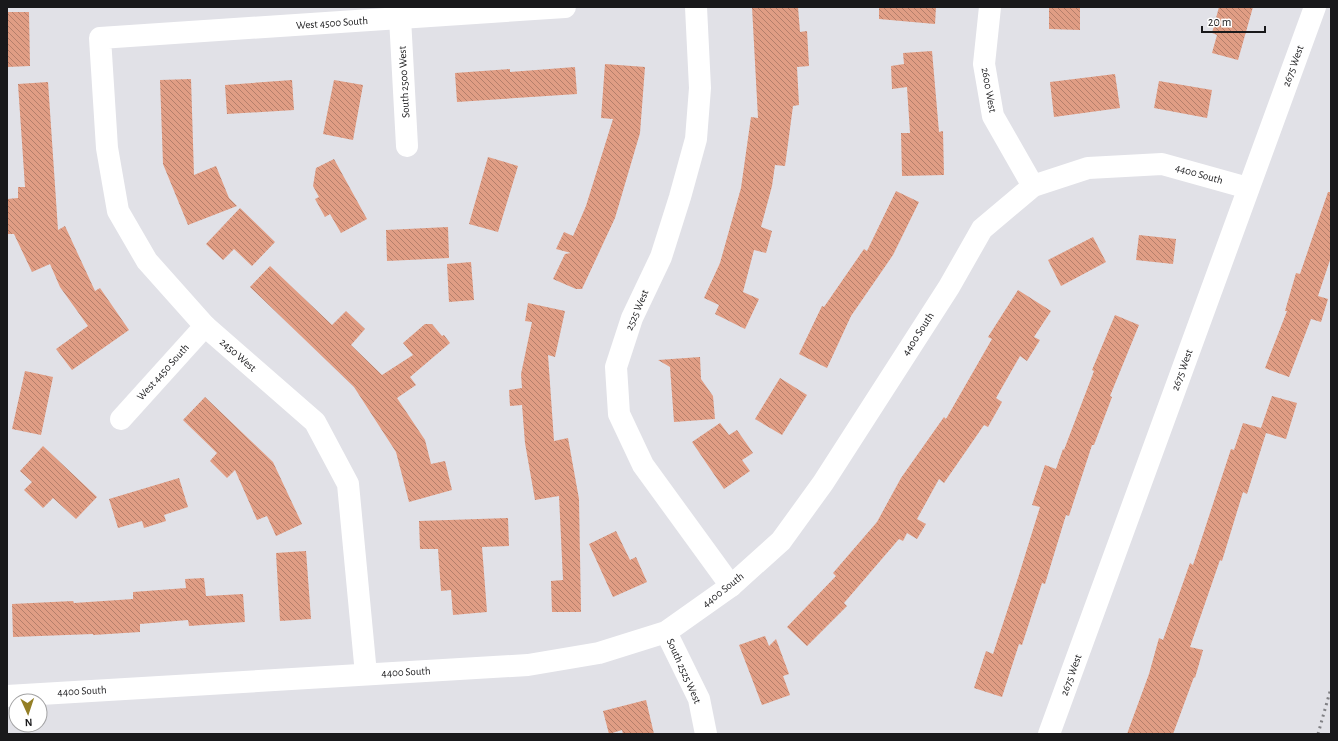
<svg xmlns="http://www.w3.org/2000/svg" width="1338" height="741" viewBox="0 0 1338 741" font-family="'Alegreya Sans',sans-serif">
<defs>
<pattern id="building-back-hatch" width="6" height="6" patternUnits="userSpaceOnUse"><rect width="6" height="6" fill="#e09d84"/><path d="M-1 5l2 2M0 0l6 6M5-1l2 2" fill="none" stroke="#b57f6b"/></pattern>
</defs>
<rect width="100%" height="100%" fill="#e1e1e7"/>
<!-- building -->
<g fill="url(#building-back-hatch)">
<path d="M 752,7 L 798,7 L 800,32 L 807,31 L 809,66 L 797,67 L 799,105 L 793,106 L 785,166 L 775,165 L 772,186 L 761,227 L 772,231 L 766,253 L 754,250 L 743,292 L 759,299 L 745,329 L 715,314 L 719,305 L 704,298 L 720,263 L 741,188 L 751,117 L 758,118 Z"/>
<path d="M 879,7 L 936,7 L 935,24 L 879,19 Z"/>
<path d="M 1049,7 L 1080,7 L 1080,30 L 1049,29 Z"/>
<path d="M 1219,7 L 1253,7 L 1238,60 L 1212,53 L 1217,35 L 1212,33 Z"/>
<path d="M 7,12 L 29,12 L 30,66 L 7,67 Z"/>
<path d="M 932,51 L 939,132 L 943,131 L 944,175 L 902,176 L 901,133 L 910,133 L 907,87 L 892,89 L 891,66 L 904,64 L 903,53 Z"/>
<path d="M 605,64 L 645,67 L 640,133 L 615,218 L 582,289 L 576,289 L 553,279 L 565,254 L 571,253 L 556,249 L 564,232 L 573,236 L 586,206 L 613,119 L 601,118 Z"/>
<path d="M 575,67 L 577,94 L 457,102 L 455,73 L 510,69 L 510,72 Z"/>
<path d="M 1115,74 L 1120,108 L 1054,117 L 1050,82 Z"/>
<path d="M 191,79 L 194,175 L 216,166 L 229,198 L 237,206 L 188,225 L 163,164 L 160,80 Z"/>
<path d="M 292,80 L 294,110 L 227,114 L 225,85 Z"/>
<path d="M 334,80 L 363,85 L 353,140 L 323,134 Z"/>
<path d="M 1159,81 L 1212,90 L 1207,118 L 1154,108 Z"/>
<path d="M 48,82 L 58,230 L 65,226 L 95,291 L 100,288 L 129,330 L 72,370 L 56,349 L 88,326 L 60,287 L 50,264 L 32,272 L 14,234 L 7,234 L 7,199 L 18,198 L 18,187 L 25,187 L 18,84 Z"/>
<path d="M 488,157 L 518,166 L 498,232 L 469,224 Z"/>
<path d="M 334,159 L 367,219 L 341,233 L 330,214 L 325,217 L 315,199 L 319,197 L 313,186 L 316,168 Z"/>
<path d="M 896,191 L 919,202 L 893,255 L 851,316 L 827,368 L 799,354 L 822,306 L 824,307 L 864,249 L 867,251 Z"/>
<path d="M 1328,192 L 1331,192 L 1331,257 L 1318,296 L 1328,299 L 1321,322 L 1311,319 L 1289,377 L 1265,368 L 1287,311 L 1285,311 L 1296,273 L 1300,274 Z"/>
<path d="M 240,208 L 275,242 L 252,266 L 234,249 L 223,260 L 206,244 Z"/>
<path d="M 448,227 L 449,258 L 387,261 L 386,230 Z"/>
<path d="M 1139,235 L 1176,239 L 1173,264 L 1136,260 Z"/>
<path d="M 1093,237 L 1106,262 L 1061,286 L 1048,260 Z"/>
<path d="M 471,262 L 474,300 L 449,302 L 447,264 Z"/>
<path d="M 270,266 L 332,325 L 346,311 L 365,329 L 351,345 L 382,375 L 413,355 L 403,343 L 425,324 L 432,324 L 442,336 L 444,335 L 450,343 L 410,377 L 416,385 L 397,398 L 425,440 L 431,464 L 445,461 L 452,490 L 409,502 L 396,452 L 354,387 L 250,287 Z"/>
<path d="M 1018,290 L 1051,311 L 1034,337 L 1040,340 L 1027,361 L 1020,356 L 996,398 L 1002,402 L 988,427 L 984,425 L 944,483 L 939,479 L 917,519 L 926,524 L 917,539 L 907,533 L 903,541 L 899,539 L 844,603 L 847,606 L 807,646 L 787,627 L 836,576 L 833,573 L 877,522 L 901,478 L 944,417 L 946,419 L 992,339 L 988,337 Z"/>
<path d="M 528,303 L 565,311 L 555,357 L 548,355 L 554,441 L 568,438 L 579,499 L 581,612 L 552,612 L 551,581 L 563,580 L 559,496 L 535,500 L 525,443 L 522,405 L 510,406 L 509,390 L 522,388 L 521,374 L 532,322 L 525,321 Z"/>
<path d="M 1115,315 L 1139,325 L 1110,396 L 1112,397 L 1094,445 L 1092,445 L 1069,516 L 1066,515 L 1045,584 L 1042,583 L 1022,645 L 1019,644 L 1002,697 L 974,688 L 986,651 L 993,654 L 1018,578 L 1040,507 L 1032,505 L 1045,465 L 1056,469 L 1063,449 L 1064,450 L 1094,371 L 1092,370 Z"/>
<path d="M 700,357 L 701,379 L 713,396 L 715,419 L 674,422 L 670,367 L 658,360 Z"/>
<path d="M 25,371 L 53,377 L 41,435 L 12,429 Z"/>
<path d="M 780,378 L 807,395 L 782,435 L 755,419 Z"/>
<path d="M 1272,396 L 1297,403 L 1286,439 L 1266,433 L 1247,494 L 1243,492 L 1222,561 L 1220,560 L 1190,647 L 1203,650 L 1195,678 L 1194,677 L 1173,734 L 1127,734 L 1149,674 L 1159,638 L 1163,640 L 1190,563 L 1193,565 L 1231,449 L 1234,450 L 1243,423 L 1261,428 Z"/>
<path d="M 205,397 L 273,462 L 302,524 L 276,536 L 267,516 L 257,520 L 235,470 L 227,478 L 210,461 L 217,453 L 183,420 Z"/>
<path d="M 720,423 L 729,435 L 737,430 L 753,453 L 742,460 L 750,471 L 724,489 L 692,442 Z"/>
<path d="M 43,446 L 97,497 L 76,519 L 53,498 L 43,508 L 24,490 L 32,482 L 20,471 Z"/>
<path d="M 179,478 L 188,507 L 164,515 L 166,521 L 144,528 L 142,521 L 118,528 L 109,499 Z"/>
<path d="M 508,518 L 509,546 L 482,547 L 487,612 L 453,615 L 451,590 L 441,591 L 438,549 L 420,549 L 419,521 Z"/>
<path d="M 616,531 L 630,560 L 636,557 L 647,582 L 613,597 L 589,544 Z"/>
<path d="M 306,551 L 311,619 L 280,621 L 276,553 Z"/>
<path d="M 204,578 L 206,596 L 243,594 L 245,622 L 189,626 L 188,620 L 140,624 L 140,632 L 93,635 L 93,634 L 13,637 L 12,604 L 73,601 L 74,603 L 133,599 L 133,592 L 186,588 L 185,579 Z"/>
<path d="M 765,636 L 769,646 L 776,639 L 789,674 L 783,676 L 790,695 L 762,705 L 739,645 Z"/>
<path d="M 646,700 L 654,734 L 623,734 L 622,730 L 609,734 L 603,711 Z"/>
</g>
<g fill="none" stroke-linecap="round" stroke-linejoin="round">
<!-- minor -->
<g stroke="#fff" stroke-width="22">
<path d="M 696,7 L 700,88 L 696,139 L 680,197 L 661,257 L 632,318 L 616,367 L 619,414 L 643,465 L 731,586"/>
<path d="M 990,7 L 984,64 L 993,116 L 1033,186"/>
<path d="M 400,18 L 407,146"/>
<path d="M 121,419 L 205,326"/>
<path d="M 666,632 L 699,699 L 706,734"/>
<path d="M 366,674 L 348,484 L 315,422 L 205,326 L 147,261 L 118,211 L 107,148 L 100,38 L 565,7"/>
<path d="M 7,696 L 528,665 L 599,653 L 666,632 L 731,586 L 781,541 L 823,483 L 949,287 L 982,229 L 1033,186 L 1088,168 L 1162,164 L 1248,188"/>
<path d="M 1049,734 L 1315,7"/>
</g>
<!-- rail -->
<path stroke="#7f7f83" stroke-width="3" stroke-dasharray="2 4" stroke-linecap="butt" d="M 1318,734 L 1331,688"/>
</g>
<g text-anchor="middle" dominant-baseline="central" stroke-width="3" stroke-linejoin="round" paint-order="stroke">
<!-- street labels -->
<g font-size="11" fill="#19191b" stroke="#fff">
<text transform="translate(332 23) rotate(-4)">West 4500 South</text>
<text transform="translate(1293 66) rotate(-70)">2675 West</text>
<text transform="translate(404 82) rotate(-93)">South 2500 West</text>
<text transform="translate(989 90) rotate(80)">2600 West</text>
<text transform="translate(1199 174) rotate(16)">4400 South</text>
<text transform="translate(637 310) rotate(-67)">2525 West</text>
<text transform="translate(918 334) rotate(-57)">4400 South</text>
<text transform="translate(238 355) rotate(41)">2450 West</text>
<text transform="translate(1182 370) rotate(-70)">2675 West</text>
<text transform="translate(163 372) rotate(-48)">West 4450 South</text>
<text transform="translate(723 590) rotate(-38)">4400 South</text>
<text transform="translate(684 671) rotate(66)">South 2525 West</text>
<text transform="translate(406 672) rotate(-3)">4400 South</text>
<text transform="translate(1071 675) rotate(-70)">2675 West</text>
<text transform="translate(82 691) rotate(-3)">4400 South</text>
</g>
</g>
<!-- border -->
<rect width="1338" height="741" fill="none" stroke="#19191b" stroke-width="16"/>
<!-- north arrow -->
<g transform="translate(28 713) rotate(177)"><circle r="19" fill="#ffffff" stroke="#a3a3a4"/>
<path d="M0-3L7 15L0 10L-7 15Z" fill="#947f26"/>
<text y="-6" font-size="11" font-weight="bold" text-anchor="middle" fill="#19191b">N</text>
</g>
<!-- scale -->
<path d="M1202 26v6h63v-6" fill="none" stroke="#19191b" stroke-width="2"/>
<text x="1208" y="26" font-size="12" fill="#19191b" stroke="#ffffff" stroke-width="3" paint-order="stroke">20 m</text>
</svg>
